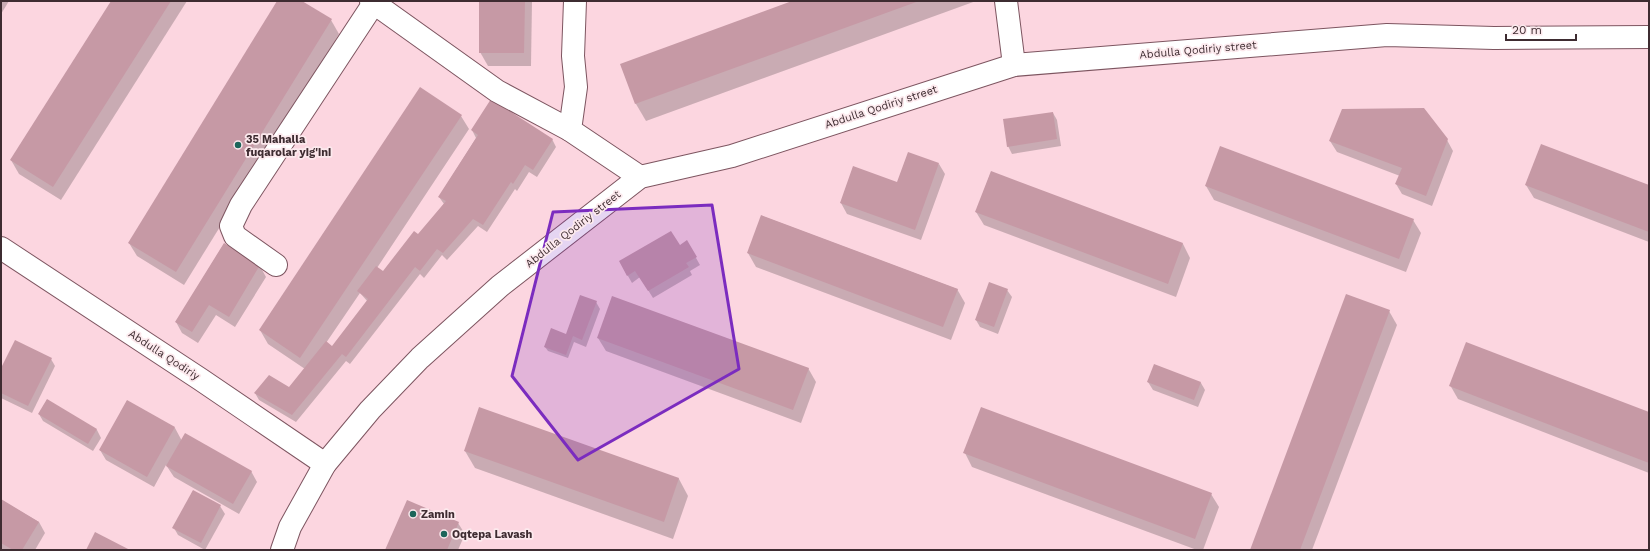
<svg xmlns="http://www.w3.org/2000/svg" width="1650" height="551" viewBox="0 0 1650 551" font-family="'Work Sans',sans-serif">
<rect width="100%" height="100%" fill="#fcd6e0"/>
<!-- shadow -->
<g fill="#0003" fill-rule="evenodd">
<path d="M 1,1 L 9,1 L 1,14 Z"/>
<path d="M 112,1 L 187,1 L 61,200 L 19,174 L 11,160 Z"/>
<path d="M 278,1 L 301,1 L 331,20 L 339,34 L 184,285 L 137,256 L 129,243 Z"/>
<path d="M 480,1 L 532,1 L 531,66 L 488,66 L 480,52 Z"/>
<path d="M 795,1 L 976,1 L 646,121 L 636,104 L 621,65 Z"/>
<path d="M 1053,113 L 1057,120 L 1061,146 L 1012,154 L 1008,146 Z"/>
<path d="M 461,116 L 469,129 L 377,268 L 383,273 L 418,236 L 444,204 L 439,197 L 476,138 L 472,130 L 552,139 L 556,147 L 537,177 L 529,172 L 517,191 L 515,189 L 487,232 L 478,226 L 447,260 L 442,255 L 424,278 L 420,274 L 350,364 L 346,361 L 296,422 L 259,400 L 255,393 L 290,388 L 305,369 L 268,344 L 260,330 ZM 360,293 L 368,302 L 332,348 L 326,343 Z"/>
<path d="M 1447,140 L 1453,151 L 1432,206 L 1402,194 L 1396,184 L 1400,176 L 1337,152 L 1330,141 Z"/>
<path d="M 1221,147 L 1413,220 L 1421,233 L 1406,272 L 1214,200 L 1206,186 Z"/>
<path d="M 939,164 L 945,174 L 921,240 L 847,214 L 841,203 L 897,183 Z"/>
<path d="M 991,172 L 1183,244 L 1190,258 L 1176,297 L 984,225 L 976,212 Z"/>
<path d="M 1526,185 L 1649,186 L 1649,242 L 1534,198 Z"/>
<path d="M 762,216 L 957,289 L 965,303 L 951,340 L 756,267 L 748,253 Z"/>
<path d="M 687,242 L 700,265 L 690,271 L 692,275 L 653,298 L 640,277 L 632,283 L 620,262 L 679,246 Z"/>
<path d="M 224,244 L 260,266 L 266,277 L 235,327 L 216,315 L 198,343 L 182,333 L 176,322 Z"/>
<path d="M 1007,290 L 1012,297 L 998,334 L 980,327 L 976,320 Z"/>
<path d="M 596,302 L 600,309 L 586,347 L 574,342 L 568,358 L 548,351 L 545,347 L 569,336 Z"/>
<path d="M 1389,311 L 1397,325 L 1312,550 L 1251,550 Z"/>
<path d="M 598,338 L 808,368 L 816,382 L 801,423 L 606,351 Z"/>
<path d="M 51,359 L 55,366 L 32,413 L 1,398 L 1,370 Z"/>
<path d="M 1148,382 L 1201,383 L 1205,390 L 1198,407 L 1153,390 Z"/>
<path d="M 1450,385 L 1649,413 L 1649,473 L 1458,399 Z"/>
<path d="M 47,400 L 97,430 L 101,438 L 93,451 L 43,421 L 39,414 Z"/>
<path d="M 127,401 L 175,428 L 182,441 L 251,471 L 257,482 L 239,514 L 174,477 L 166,465 L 154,487 L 106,460 L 100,450 Z"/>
<path d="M 465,451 L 679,479 L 688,496 L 673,539 L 475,468 Z"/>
<path d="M 965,453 L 1211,494 L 1219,507 L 1203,550 L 1197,550 L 972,467 Z"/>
<path d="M 193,491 L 220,506 L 225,514 L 205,550 L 178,535 L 174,528 Z"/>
<path d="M 1,500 L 39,522 L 45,533 L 35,550 L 1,549 Z"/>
<path d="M 458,523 L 465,534 L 458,550 L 386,550 Z"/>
</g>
<!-- building -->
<g fill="#c699a5">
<path d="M 111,1 L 171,1 L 53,187 L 10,160 Z"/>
<path d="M 277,1 L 302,1 L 332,19 L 176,272 L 128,243 Z"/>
<path d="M 479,1 L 525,1 L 524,53 L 479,53 Z"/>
<path d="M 792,1 L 919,1 L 635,104 L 620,64 Z"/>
<path d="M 420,87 L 462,115 L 300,358 L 259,330 Z"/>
<path d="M 491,99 L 553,139 L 533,170 L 525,165 L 513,184 L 511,182 L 483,225 L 473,219 L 443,253 L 437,249 L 420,271 L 415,267 L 346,357 L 342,354 L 292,415 L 254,393 L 269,375 L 289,387 L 326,341 L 332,346 L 368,299 L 357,291 L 376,266 L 383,271 L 414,231 L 418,234 L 446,201 L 438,197 L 478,135 L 471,130 Z"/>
<path d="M 1424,108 L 1448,139 L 1426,196 L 1395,184 L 1402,168 L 1329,141 L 1342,109 Z"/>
<path d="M 1053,112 L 1057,139 L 1007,147 L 1003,119 Z"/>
<path d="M 1541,144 L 1649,185 L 1649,232 L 1525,185 Z"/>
<path d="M 1220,146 L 1414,219 L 1399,259 L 1205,186 Z"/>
<path d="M 908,152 L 939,163 L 915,230 L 840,203 L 853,166 L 897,182 Z"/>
<path d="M 991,171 L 1183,243 L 1168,284 L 975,212 Z"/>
<path d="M 761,215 L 958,289 L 943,327 L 747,253 Z"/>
<path d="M 671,231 L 680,245 L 687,240 L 697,257 L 686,263 L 689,267 L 648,291 L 635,271 L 627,276 L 619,261 Z"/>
<path d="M 224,243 L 260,265 L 229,317 L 209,305 L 192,332 L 175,322 Z"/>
<path d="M 989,282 L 1008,289 L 994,327 L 975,320 Z"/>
<path d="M 1346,294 L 1390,310 L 1300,550 L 1250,550 Z"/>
<path d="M 580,295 L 597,301 L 582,340 L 573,336 L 566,355 L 544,347 L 551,328 L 566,334 Z"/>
<path d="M 612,296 L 809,368 L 793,410 L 597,338 Z"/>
<path d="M 15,340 L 52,358 L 28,406 L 1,393 L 1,368 Z"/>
<path d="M 1466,342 L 1649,412 L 1649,463 L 1449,386 Z"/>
<path d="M 1154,364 L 1201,382 L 1194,400 L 1147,382 Z"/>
<path d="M 47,399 L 97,429 L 88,444 L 38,414 Z"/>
<path d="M 127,400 L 175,427 L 147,477 L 99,450 Z"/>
<path d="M 479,407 L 679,478 L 664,522 L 464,451 Z"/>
<path d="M 981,407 L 1212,493 L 1195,539 L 963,453 Z"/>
<path d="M 185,433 L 252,471 L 233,504 L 166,466 Z"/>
<path d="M 193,490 L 221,505 L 201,543 L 172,528 Z"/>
<path d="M 1,499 L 39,522 L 22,550 L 13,550 L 1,543 Z"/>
<path d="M 407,500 L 459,522 L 447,550 L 385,550 Z"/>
<path d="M 95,532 L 130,550 L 86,550 Z"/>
</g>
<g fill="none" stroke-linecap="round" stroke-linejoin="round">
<!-- minor casing -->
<g stroke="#7d5560" stroke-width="24">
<g id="minor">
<path d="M 371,1 L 497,91 L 570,130"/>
<path d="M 575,1 L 573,56 L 576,87 L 570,130 L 640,177"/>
<path d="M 1006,1 L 1014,65"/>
<path d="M 1,248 L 200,379 L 325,464"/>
<path d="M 276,265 L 235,236 L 231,226 L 241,205 L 374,3"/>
<path d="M 282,550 L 290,527 L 325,464 L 370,410 L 420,358 L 500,286 L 640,177 L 732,156 L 1014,65 L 1387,35 L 1494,38 L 1649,37"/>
</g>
</g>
<!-- minor -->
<use href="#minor" stroke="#fff" stroke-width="22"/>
</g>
<!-- marked area -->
<path fill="#7b2cbf" fill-opacity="0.2" stroke="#7b2cbf" stroke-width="3" stroke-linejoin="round" d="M 712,205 L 739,369 L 578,460 L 512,376 L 553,212 Z"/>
<!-- markers -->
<g fill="#1c655a" stroke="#fce9ed" stroke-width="1.5">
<circle cx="238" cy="145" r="4"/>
<circle cx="413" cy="514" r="4"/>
<circle cx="444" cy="534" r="4"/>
</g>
<g text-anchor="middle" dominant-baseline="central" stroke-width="3.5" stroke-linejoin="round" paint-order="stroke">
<!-- street labels -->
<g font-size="11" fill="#3e2c31" stroke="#fce9ed">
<text transform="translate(1198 50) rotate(-5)">Abdulla Qodiriy street</text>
<text transform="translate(881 107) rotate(-18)">Abdulla Qodiriy street</text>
<text transform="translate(573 229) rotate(-38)">Abdulla Qodiriy street</text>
<text transform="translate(164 355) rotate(33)">Abdulla Qodiriy</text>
</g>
<!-- poi labels -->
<g font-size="11" font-weight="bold" fill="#3e2c31" stroke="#fce9ed" text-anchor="start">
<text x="246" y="139">35 Mahalla<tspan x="246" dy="13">fuqarolar yig'ini</tspan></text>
<text x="421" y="514">Zamin</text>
<text x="452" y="534">Oqtepa Lavash</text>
</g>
</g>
<!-- border -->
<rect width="1650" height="551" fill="none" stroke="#3e2c31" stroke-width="4"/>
<!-- scale -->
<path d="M1506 34v6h70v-6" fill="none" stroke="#3e2c31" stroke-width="2"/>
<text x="1512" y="34" font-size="12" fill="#3e2c31" stroke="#fce9ed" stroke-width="3" paint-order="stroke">20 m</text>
</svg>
